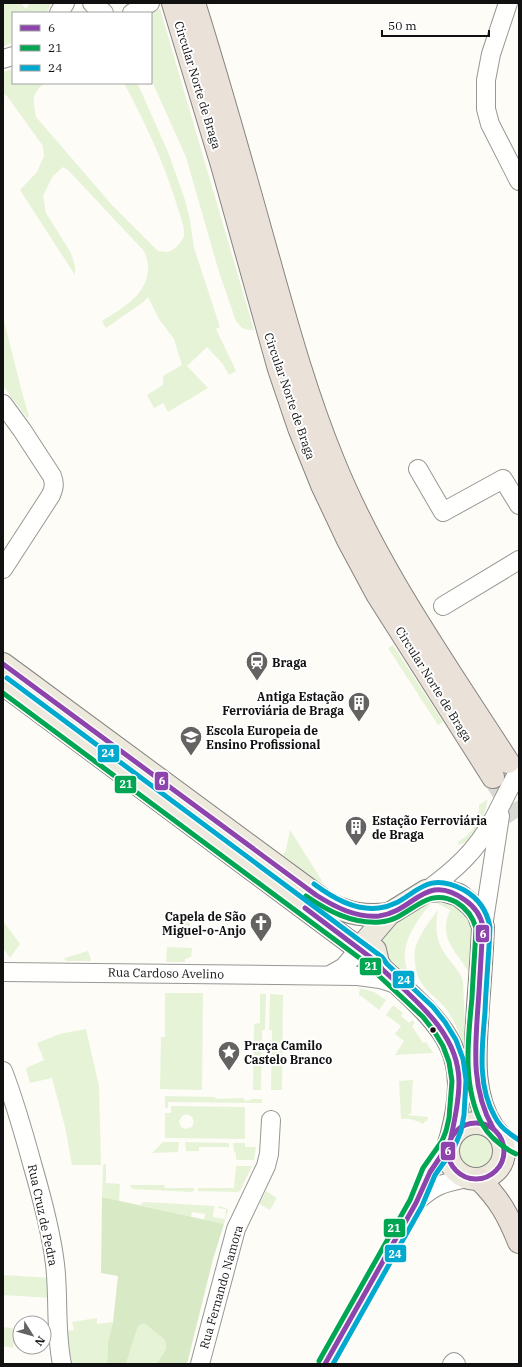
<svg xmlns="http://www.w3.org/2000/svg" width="522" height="1367" viewBox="0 0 522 1367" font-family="'IBM Plex Serif',serif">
<rect width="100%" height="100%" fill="#fdfcf7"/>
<!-- green -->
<g fill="#e7f3d7" fill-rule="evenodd">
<path d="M 3,3 L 21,3 L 26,9 L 30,3 L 52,3 L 46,13 L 13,13 L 13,42 L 3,47 Z"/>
<path d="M 160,9 L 254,330 L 249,330 L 242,328 L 236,321 L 219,272 L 186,157 L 151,79 L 151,14 Z"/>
<path d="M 13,69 L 13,83 L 45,83 C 31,94 33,100 36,117 L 112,205 L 158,251 C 161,251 164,252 167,252 C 174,251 182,242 184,236 C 185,228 181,218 179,212 C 166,167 146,124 124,83 L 137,83 L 140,89 L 168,152 L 185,200 L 190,220 L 194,248 L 220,327 L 216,329 L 236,371 L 229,375 L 222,363 L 207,347 L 187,366 L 208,388 L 168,412 L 163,403 L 154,408 L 147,395 L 163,385 L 163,376 L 182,365 L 174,339 L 159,319 L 148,297 L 142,303 L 106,328 L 102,321 C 122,308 149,295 148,266 C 148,262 146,256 144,251 L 68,170 L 63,167 L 53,176 L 43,196 L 46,213 L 71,253 L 75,266 L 75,275 L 20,190 L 37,172 L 44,156 L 43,146 L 7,96 L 3,94 L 3,72 Z"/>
<path d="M 3,317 L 23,396 L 29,416 L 27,418 L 3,386 Z"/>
<path d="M 393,645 L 443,722 L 438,725 L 388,648 Z"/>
<path d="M 488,799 C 484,815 478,841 458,845 L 458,842 C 475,831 478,824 479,805 Z"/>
<path d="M 290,830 L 324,884 L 313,878 L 283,855 L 286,850 Z"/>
<path d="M 445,896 L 473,921 L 471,976 C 458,952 437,940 450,910 L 433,901 C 420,916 403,938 405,960 C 406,967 408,975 410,982 C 392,967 373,953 387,927 L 419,904 Z"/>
<path d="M 438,910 C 434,933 437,944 451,962 C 456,968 461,974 463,981 L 467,1072 L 476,1117 L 467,1116 C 466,1093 468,1059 460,1037 C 457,1028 453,1018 447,1010 C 433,992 416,988 415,961 C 414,956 414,951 416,946 C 420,933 430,921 438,910 Z"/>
<path d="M 3,921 L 20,944 L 10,958 L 3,948 Z"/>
<path d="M 179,922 L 190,922 L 189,938 L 178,938 Z"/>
<path d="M 167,947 L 192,948 L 191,957 L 185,959 L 185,962 L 166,962 Z"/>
<path d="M 88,951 L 91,960 L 90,961 L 66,961 L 64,959 L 65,958 Z"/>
<path d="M 360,988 L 374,992 L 386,1000 L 379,1010 L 361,996 L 359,996 Z"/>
<path d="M 165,993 L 203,993 L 202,1090 L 160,1089 L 161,1037 L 165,1037 Z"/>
<path d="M 260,994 L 266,994 L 265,1030 L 262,1030 L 261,1090 L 253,1090 L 254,1024 L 260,1023 Z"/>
<path d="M 270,994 L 283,995 L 282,1090 L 271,1090 L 272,1030 L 269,1030 Z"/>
<path d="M 393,1005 L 403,1013 L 401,1016 L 409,1023 L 412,1020 L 415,1023 L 412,1026 L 423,1043 L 426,1042 L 433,1053 L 395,1055 L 404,1041 L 395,1034 L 401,1026 L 386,1015 Z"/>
<path d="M 86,1029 L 99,1086 L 101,1165 L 72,1165 L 65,1127 L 52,1078 L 30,1083 L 26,1068 L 44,1060 L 37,1043 L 60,1034 Z"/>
<path d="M 413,1080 L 411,1114 L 408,1114 L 408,1115 L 428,1117 L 427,1122 L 425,1121 L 423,1124 C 416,1120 409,1118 401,1119 L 399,1081 Z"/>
<path d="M 165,1096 L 215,1097 L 216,1099 L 243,1098 L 246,1101 L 253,1099 L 262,1099 L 262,1103 L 168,1102 L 168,1108 L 165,1108 Z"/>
<path d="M 171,1106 L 245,1107 L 245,1139 L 165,1138 L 165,1113 L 171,1113 ZM 187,1114 L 192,1117 L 194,1122 L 192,1127 L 186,1129 L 181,1127 L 179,1121 L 182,1116 Z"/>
<circle cx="477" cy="1150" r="22"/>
<path d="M 163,1142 L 179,1142 L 178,1152 L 152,1153 Z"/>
<path d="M 185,1142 L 229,1143 L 229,1147 L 199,1147 L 199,1151 L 186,1151 Z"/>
<path d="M 233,1143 L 245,1143 L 245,1147 L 256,1147 L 254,1160 L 236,1160 L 236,1154 L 234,1151 Z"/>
<path d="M 106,1164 L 106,1183 L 120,1184 L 119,1201 L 102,1197 L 103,1165 Z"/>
<path d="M 236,1166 L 252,1166 L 240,1191 L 237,1192 L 198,1191 L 198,1188 L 234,1188 Z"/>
<path d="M 130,1185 L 164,1185 L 165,1188 L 194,1188 L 194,1190 L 192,1192 L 132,1189 Z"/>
<path d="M 266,1191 L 277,1198 L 270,1210 L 259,1204 Z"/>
<path d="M 144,1202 L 215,1206 L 214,1207 L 213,1217 L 225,1219 L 226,1209 L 218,1208 L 219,1206 L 226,1208 L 228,1210 L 224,1224 L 204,1220 L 205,1214 L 192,1212 L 191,1217 L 140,1205 Z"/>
<path d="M 3,1275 L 51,1278 L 52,1298 L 3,1295 Z"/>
<path d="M 97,1318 L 97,1324 L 113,1322 L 108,1341 L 107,1364 L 73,1364 L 64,1331 L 74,1330 L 72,1322 Z"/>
<path d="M 144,1323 L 165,1340 L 166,1349 L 156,1364 L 126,1364 L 138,1326 Z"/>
<path d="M 3,1327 L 17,1329 L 13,1348 L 3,1346 Z"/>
</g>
<!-- forest -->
<path fill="#d8eac5" d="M 102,1197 L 224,1224 L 213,1259 L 187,1364 L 156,1364 L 166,1349 L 165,1340 L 144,1323 L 138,1326 L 126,1364 L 107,1364 L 108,1341 L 113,1322 L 118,1276 L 101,1273 Z"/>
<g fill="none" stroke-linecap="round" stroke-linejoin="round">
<!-- highway-tunnel -->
<path stroke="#dad9d4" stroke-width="22" stroke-dasharray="22 11" stroke-linecap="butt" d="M 493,777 L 519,817"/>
<!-- minor casing -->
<g stroke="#979795" stroke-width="20">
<g id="minor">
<path d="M 92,3 L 104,13"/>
<path d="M 508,3 L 491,54 L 486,80 L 486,109 L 490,124 L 519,181"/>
<path d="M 59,13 L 65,3"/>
<path d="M 132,13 L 150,3"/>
<path d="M 3,59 L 13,56"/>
<path d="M 3,404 L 22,430 L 52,476 C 55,484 54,488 51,495 L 3,569"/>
<path d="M 418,469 L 443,512 L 503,479 L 519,505"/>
<path d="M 443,606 L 519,560"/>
<path d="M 426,891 C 455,870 476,851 493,820 C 502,804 509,787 519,771"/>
<path d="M 483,927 L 500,816"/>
<path d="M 3,972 L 358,976 L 380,979 L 399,985"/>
<path d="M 330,975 L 344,967 L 359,949"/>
<path d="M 3,1071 C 15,1102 24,1134 33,1167 C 42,1198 51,1231 55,1264 C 59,1297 55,1331 62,1364"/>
<path d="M 500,1136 L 509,1142 L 519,1148"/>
<path d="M 416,1202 C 434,1185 443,1183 467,1178"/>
<path d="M 200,1364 L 236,1229 L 266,1166 L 269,1154 L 271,1120"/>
<path d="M 325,1364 L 416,1203 C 424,1180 434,1163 449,1144"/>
<path d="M 452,1364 L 454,1362 L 456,1364"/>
</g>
</g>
<!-- major casing -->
<g stroke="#858482" stroke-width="24">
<g id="major">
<path d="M 3,664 L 327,903 C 349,914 365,917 389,914"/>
<path d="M 3,684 L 378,963"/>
<path d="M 359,949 L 389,914 L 426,891 L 443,890 L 459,895 L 471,905 L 478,913 L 483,927 C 482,953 480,980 478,1006 C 476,1046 469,1092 493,1128"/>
<path d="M 375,950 L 378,963 L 382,969 C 443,1026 475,1048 451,1137"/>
<circle cx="476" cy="1151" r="28"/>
</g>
</g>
<!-- highway casing -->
<g stroke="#858482" stroke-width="24">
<g id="highway">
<path d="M 173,3 L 222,165 L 279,369 L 299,428 L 322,485 L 348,540 L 377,594 L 493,777"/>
<path d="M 194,3 C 220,85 243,168 266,250 C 286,321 305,392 333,460 C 376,567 446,665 508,762"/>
<path d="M 479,1179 C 500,1200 508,1215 519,1242"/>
</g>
</g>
<!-- minor -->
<use href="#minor" stroke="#fffffe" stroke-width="18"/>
<!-- major -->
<use href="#major" stroke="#ede9dc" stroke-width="22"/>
<!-- highway -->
<use href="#highway" stroke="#eae1d8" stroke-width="22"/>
<!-- bus-1 casing -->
<g stroke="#fff" stroke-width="8">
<g id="bus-1">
<path d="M 3,664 L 316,895 C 335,907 356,918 379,916 C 414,912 425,871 465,900 C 475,907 481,915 483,927 C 481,953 480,980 478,1006 C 475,1049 471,1089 493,1128"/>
<path d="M 305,908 L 378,963 L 382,969 C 415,1000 459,1033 459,1082 C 459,1101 455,1119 451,1137"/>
<circle cx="476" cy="1151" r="28"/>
<path d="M 325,1364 L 416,1203 L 430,1172 L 449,1144"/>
</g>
</g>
<!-- bus-2 casing -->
<g stroke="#fff" stroke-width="8">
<g id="bus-2">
<path d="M 3,693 L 373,968 L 377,974 L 423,1017 L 434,1031 L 443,1046 L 449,1062 L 452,1081 L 449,1118 L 446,1131 L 442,1141 L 423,1168 L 410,1200 L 319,1361"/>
<path d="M 306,896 C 328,911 352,924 380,922 C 410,920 424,885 456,902 C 466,908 473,917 476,928 C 475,951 473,975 472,998 C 468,1039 462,1086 482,1124 C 490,1138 502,1147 516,1154"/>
</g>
</g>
<!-- bus-3 casing -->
<g stroke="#fff" stroke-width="8">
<g id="bus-3">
<path d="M 7,678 L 382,957 L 387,964 L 433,1007 L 445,1022 L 456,1040 L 463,1059 L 466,1080 L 464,1115 L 461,1131 L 454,1148 L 435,1175 L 422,1206 L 333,1364"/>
<path d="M 314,884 C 333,898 355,911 379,908 C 414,904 420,867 464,890 C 478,898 487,911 490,927 C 489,955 486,984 485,1012 C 482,1047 477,1086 495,1117 C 500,1127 509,1134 519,1140"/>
</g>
</g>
<!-- bus-1 -->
<use href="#bus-1" stroke="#8e44ad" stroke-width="5"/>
<!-- bus-2 -->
<use href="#bus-2" stroke="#00a651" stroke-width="5"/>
<!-- bus-3 -->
<use href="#bus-3" stroke="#00a9ce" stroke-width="5"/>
</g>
<!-- icons -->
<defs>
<g id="station-pin" transform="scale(1.15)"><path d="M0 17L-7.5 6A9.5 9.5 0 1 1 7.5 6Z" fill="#646362" stroke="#fff"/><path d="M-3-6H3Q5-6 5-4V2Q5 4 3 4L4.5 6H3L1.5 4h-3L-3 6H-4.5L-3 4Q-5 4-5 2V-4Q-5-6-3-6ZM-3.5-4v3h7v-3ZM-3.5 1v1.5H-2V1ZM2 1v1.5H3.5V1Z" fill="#fff"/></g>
<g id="building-pin" transform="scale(1.15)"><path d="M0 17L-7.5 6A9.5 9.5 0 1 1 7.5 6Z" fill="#646362" stroke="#fff"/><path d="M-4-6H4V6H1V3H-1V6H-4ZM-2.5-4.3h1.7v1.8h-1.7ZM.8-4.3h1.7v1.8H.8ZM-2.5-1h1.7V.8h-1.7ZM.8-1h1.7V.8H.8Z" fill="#fff"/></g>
<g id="school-pin" transform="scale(1.15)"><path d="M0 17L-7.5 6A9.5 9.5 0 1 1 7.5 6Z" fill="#646362" stroke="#fff"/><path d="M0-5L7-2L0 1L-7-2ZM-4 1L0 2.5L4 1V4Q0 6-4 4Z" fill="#fff"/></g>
<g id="church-pin" transform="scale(1.15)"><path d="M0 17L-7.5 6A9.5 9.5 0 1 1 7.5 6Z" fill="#646362" stroke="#fff"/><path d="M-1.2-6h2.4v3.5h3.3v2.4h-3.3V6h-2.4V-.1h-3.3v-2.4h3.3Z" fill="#fff"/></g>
<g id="sight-pin" transform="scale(1.15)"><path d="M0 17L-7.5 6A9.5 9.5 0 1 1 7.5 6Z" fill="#646362" stroke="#fff"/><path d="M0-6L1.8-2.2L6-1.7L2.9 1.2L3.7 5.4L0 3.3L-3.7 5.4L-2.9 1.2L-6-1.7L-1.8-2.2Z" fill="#fff"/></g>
</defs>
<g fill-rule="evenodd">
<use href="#station-pin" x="257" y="662"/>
<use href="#building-pin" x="359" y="703"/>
<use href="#school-pin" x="191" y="737"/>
<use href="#building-pin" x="356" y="827"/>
<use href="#church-pin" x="261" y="923"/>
<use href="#sight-pin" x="229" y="1052"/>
</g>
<!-- markers -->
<circle fill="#111" stroke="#fff" stroke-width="1.5" cx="433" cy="1030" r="3.5"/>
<g text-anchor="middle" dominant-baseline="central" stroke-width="4" stroke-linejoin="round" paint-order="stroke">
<!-- street labels -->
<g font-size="12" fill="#111" stroke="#fff">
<text transform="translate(198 85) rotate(73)">Circular Norte de Braga</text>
<text transform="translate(290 396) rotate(71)">Circular Norte de Braga</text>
<text transform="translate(434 684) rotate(58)">Circular Norte de Braga</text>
<text transform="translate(166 973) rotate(1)">Rua Cardoso Avelino</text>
<text transform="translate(43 1215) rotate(78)">Rua Cruz de Pedra</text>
<text transform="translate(221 1287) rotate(-74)">Rua Fernando Namora</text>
</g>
<!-- poi labels -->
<g font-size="12" font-weight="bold" fill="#111" stroke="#fff" text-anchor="start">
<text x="272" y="662">Braga</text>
<text x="344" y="696" text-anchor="end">Antiga Estação<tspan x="344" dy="14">Ferroviária de Braga</tspan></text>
<text x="206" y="730">Escola Europeia de<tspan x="206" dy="14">Ensino Profissional</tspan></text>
<text x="372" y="820">Estação Ferroviária<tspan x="372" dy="14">de Braga</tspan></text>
<text x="246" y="916" text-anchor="end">Capela de São<tspan x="246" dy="14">Miguel-o-Anjo</tspan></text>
<text x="244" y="1045">Praça Camilo<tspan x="244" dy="14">Castelo Branco</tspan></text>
</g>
</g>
<g stroke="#fff" stroke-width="1.5">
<rect x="97" y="744" width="23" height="19" rx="4" fill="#00a9ce"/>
<rect x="154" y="771" width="15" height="20" rx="4" fill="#8e44ad"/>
<rect x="114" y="775" width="23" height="19" rx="4" fill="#00a651"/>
<rect x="475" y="924" width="15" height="19" rx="4" fill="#8e44ad"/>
<rect x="359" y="957" width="23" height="19" rx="4" fill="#00a651"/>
<rect x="392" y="970" width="23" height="19" rx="4" fill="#00a9ce"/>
<rect x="440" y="1141" width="16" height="20" rx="4" fill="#8e44ad"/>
<rect x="383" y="1218" width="23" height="20" rx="4" fill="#00a651"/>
<rect x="384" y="1244" width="23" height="19" rx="4" fill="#00a9ce"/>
</g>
<g font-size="11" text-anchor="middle" font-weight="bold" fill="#fff">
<text x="108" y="757">24</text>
<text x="162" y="785">6</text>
<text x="126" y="788">21</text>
<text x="483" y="938">6</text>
<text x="371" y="970">21</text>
<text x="404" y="984">24</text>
<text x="448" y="1155">6</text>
<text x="394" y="1232">21</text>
<text x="395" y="1258">24</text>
</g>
<!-- border -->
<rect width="522" height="1367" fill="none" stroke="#111111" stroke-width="8"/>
<!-- legend -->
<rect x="12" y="12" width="140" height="72" fill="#ffffff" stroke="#a0a0a0"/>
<rect x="20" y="25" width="20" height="6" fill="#8e44ad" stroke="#a0a0a0"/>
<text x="48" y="32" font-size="12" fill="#111111">6</text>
<rect x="20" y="45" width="20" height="6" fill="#00a651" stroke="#a0a0a0"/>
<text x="48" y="52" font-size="12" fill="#111111">21</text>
<rect x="20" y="65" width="20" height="6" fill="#00a9ce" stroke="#a0a0a0"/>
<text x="48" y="72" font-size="12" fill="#111111">24</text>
<!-- north arrow -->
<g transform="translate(32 1335) rotate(127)"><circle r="19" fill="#ffffff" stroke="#a0a0a0"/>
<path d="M0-3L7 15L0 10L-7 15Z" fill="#646362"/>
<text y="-6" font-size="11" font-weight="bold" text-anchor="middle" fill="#111111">N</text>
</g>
<!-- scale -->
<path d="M382 30v6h107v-6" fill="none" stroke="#111111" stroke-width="2"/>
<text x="388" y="30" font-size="12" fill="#111111" stroke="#ffffff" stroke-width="3" paint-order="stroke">50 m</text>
</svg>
